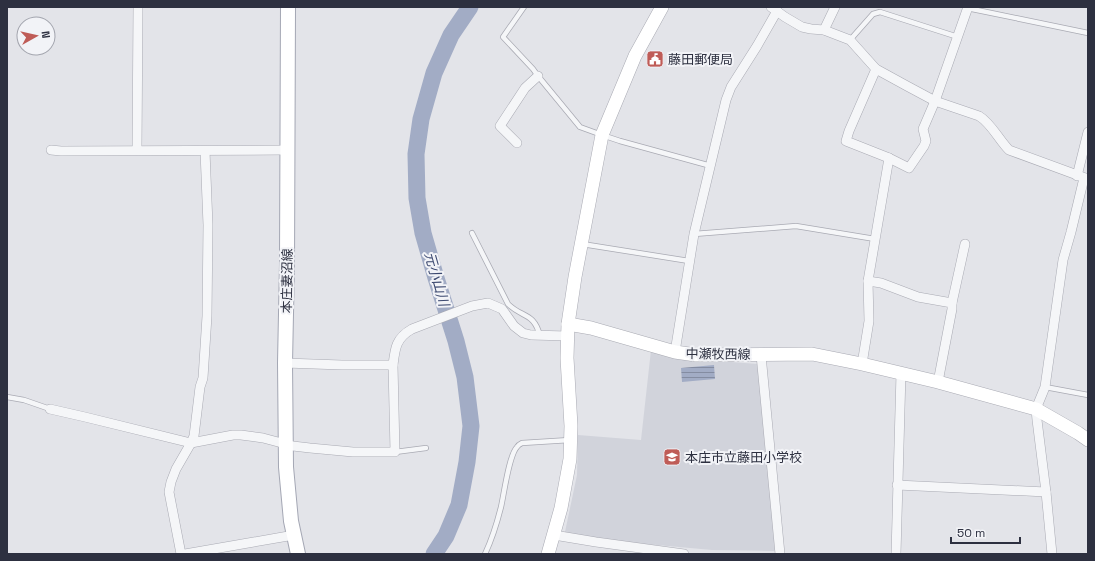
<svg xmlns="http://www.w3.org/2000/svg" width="1095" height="561" viewBox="0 0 1095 561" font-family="'Space Grotesk','Noto Sans JP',sans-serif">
<defs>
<pattern id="water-rules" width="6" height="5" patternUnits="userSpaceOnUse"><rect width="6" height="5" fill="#a2acc5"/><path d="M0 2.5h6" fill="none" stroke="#848ca1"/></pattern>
</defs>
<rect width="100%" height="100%" fill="#e3e4e9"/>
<!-- built -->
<path fill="#d1d3db" d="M 651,350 L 678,358 L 758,364 L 776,548 L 774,551 L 712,550 L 635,543 L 568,534 L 565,532 L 577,475 L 578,435 L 641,440 Z"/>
<!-- water -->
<path fill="url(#water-rules)" d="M 714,365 L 715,379 L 682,382 L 681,368 Z"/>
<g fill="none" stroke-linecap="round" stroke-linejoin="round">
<!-- river -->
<path stroke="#a2acc5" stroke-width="17" d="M 434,554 L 446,536 L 459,505 L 467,462 L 471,426 L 465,377 L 456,341 L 436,278 L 423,233 L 417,198 L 416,154 L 421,119 L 434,73 L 451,35 L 470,7"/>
<!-- lane casing -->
<g stroke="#a9aab3" stroke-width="6">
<g id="lane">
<path d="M 524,7 L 503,37 L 533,69 L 538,76 L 580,127 L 602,135 L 620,141 L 711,166"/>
<path d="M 967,8 L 1088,33"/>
<path d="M 850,40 L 873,14 L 880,12 L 958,37"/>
<path d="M 472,233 L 508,304 C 522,318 534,312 540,336"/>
<path d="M 694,234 L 796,226 L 875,239"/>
<path d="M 582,244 L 689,261"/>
<path d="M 1045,387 L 1088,395"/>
<path d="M 7,397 L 24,400 L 50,409"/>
<path d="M 395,452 L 426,448"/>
<path d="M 485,554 C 492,539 497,523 501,507 C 504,494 509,455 517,447 C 518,445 520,444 522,443 L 570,440"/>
</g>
</g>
<!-- street casing -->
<g stroke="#a9aab3" stroke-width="10">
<g id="street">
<path d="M 771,7 L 785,17 L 802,27 L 811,29 L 824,30 L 850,40 L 876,69 L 907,86 L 935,101 L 979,116 C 991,123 999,140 1009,150 L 1088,179"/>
<path d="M 824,30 L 835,7"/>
<path d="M 876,69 L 849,131 L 846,141 L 889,158 L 909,168 L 924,146 L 926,141 L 923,129 L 935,101 L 968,7"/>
<path d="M 517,143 L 500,126 L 525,88 L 538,76"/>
<path d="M 51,150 L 61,151 L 287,150"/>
<path d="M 137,150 L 138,7"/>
<path d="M 1077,176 L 1088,132"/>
<path d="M 868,281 L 881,283 L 918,297 L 952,303 L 952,309 L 938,382"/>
<path d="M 952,303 L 965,244"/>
<path d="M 675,352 L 694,234 L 726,100 L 731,87 L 757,46 L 777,11"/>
<path d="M 761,355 L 780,554"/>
<path d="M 285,363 L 342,365 L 393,365"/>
<path d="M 862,364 L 869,321 L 868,281 L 889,158"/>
<path d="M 50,409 L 85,417 L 191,443 L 233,435 L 241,435 L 263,438 L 293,446 L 310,448 L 353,452 L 395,452 L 393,365 C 395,348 396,338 412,329 L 472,306 L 488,303 L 502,309 L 514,326 L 523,333 L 531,335 L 567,336"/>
<path d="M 897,485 L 1046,492"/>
<path d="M 554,535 L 596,542 L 684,554"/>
<path d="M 181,554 L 169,492 L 171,482 L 176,469 L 191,443 L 194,436 L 200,387 L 203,378 L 207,316 L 208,225 L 205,151"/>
<path d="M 185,554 L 294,535"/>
<path d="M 896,554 L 901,373"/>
<path d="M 1052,554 L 1046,492 L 1037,420 L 1036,409 L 1045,387 L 1063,260 L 1071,232 L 1084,178"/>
</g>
</g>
<!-- secondary casing -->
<g stroke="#a9aab3" stroke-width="14">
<g id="secondary">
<path d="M 568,324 L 591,328 L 675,352 L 696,355 L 812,354 L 862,364 L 938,382 L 1036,409 L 1078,433 L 1088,440"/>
<path d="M 548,554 L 561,508 L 570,459 L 571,426 L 567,358 L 568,324 L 575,277 L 602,135 L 635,56 L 662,7"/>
</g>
</g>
<!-- primary casing -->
<g stroke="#a4a7b4" stroke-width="16">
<path id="primary" d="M 288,7 L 287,264 L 285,363 L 286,467 L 291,521 L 298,554"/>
</g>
<!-- lane -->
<use href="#lane" stroke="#f5f6f8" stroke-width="4.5"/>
<!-- street -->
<use href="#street" stroke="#f5f6f8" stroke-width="9"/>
<!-- secondary -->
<use href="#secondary" stroke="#fff" stroke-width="13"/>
<!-- primary -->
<use href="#primary" stroke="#fff" stroke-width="14"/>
</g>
<!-- icons -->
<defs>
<g id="civic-square" transform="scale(0.9)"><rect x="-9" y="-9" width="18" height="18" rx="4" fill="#bf5c57" stroke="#f2f3f7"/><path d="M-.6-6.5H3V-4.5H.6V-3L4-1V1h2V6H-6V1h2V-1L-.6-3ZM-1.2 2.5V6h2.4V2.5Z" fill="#fff"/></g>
<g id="school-square" transform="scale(0.9)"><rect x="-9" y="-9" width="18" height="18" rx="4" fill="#bf5c57" stroke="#f2f3f7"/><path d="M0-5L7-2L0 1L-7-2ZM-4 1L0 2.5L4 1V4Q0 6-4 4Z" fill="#fff"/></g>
</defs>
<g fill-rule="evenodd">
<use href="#civic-square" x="655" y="59"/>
<use href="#school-square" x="672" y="457"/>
</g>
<g text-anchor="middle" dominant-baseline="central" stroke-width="4" stroke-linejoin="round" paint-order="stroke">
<!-- poi labels -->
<g font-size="13" fill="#2d3040" stroke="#f2f3f7" text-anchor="start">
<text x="668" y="59">藤田郵便局</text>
<text x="685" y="457">本庄市立藤田小学校</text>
</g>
<!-- street labels -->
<g font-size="13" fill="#2d3040" stroke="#f2f3f7">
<text transform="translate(287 281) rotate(-89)">本庄妻沼線</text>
<text transform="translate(718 354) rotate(1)">中瀬牧西線</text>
</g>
<!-- water labels -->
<g font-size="14" font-style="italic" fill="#3b486f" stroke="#f2f3f7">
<text transform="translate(437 279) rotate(74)">元小山川</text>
</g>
</g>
<!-- border -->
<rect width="1095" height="561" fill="none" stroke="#2d3040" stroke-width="16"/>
<!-- north arrow -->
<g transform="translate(36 36) rotate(82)"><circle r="19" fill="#f2f3f7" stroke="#a3a5ae"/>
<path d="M0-3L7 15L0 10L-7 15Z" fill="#bf5c57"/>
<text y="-6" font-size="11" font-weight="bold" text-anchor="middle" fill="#2d3040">N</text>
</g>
<!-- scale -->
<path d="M951 537v6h69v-6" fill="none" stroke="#2d3040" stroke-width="2"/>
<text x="957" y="537" font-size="12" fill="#2d3040" stroke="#f2f3f7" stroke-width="3" paint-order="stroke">50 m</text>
</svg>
